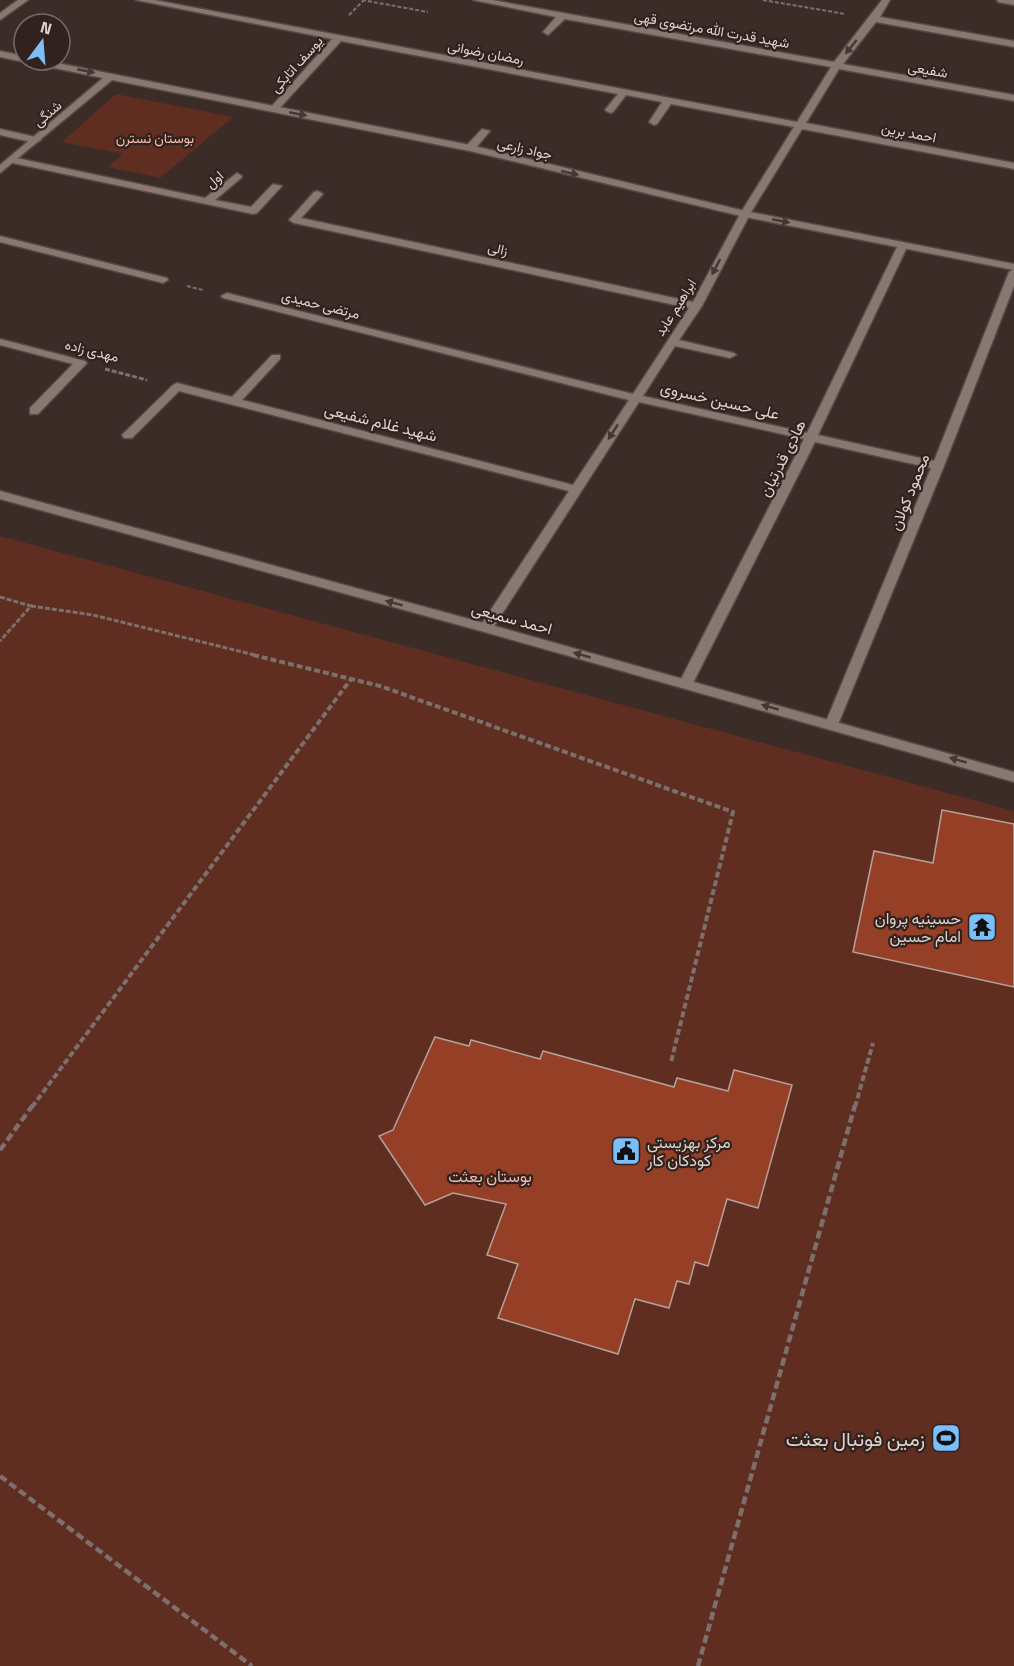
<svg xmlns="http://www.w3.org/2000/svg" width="1014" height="1666" viewBox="0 0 1014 1666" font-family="'Titillium Web',Vazirmatn,sans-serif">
<rect width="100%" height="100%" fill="#3b2c28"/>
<!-- green -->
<g fill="#5f2e21">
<path d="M 116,94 L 233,117 L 160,178 L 108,167 L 123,154 L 62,142 Z"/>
<path d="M 0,536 L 1014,811 L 1014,1666 L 0,1666 Z"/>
</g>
<!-- building -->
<g fill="#953f27" stroke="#b4a19c" stroke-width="1.5">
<path d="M 942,810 L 1014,824 L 1014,987 L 853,952 L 874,851 L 933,863 Z"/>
<path d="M 435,1037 L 469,1046 L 471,1040 L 540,1059 L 543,1051 L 674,1087 L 677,1078 L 728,1091 L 734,1070 L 792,1085 L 758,1208 L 727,1199 L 708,1266 L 695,1262 L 689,1284 L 677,1281 L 669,1308 L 635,1299 L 618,1354 L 498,1318 L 518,1264 L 487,1255 L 506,1204 L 453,1193 L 425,1205 L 379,1136 L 393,1130 Z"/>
</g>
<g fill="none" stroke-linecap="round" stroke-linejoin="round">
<!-- minor casing -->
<g stroke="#564945" stroke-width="3">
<g id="minor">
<path d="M 18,0 L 28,0 L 0,20 L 0,13 Z"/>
<path d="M 136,0 L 154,0 L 797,122 L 831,67 L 565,19 L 548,35 L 543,32 L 556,17 L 473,0 L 492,0 L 834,62 L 882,0 L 890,0 L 880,17 L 1014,41 L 1014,47 L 876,22 L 843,64 L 1014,95 L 1014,101 L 839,69 L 806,123 L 1014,163 L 1014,169 L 802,129 L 750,214 L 702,306 L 679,340 L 734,353 L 736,355 L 730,358 L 675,346 L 643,396 L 807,433 L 898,245 L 903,242 L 908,245 L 818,435 L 934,461 L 1009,272 L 1014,269 L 1014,286 L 944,466 L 837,727 L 832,729 L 825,724 L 931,468 L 815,442 L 693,683 L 686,688 L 679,683 L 804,439 L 639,402 L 491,631 L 486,632 L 479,628 L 569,491 L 179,391 L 132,438 L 124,438 L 122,435 L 173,385 L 177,383 L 232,397 L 272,355 L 280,355 L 280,359 L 242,400 L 573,485 L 629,400 L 223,298 L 221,296 L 227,293 L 633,394 L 689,308 L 294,223 L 289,220 L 314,192 L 318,191 L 323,194 L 301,218 L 693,302 L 740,214 L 794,127 L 671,104 L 657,124 L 654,125 L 649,122 L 662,102 L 626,95 L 613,112 L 610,113 L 605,110 L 618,94 L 341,41 L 277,111 L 274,112 L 269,109 L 271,107 L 332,39 Z"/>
<path d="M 997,0 L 1014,0 L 1014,5 L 998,2 Z"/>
<path d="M 0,129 L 40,138 L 41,140 L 36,143 L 0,135 Z"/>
<path d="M 482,129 L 490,131 L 474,150 L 466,150 L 466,146 Z"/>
<path d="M 12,157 L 205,198 L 237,173 L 242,176 L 241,178 L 215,200 L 251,207 L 273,184 L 282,186 L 257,213 L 253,214 L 8,162 L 7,160 Z"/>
<path d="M 0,236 L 167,278 L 168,280 L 163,283 L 0,242 Z"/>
<path d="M 0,339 L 85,361 L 87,363 L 38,414 L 30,414 L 30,408 L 73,364 L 0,345 Z"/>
</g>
</g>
<!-- tertiary casing -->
<g stroke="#564945" stroke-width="3">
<g id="tertiary">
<path d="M 0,51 L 24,56 L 24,60 L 42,60 L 470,145 L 745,211 L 1014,264 L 1014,270 L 745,217 L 470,151 L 112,80 L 0,173 L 0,165 L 103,78 L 0,57 Z"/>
<path d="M 0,491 L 491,625 L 1014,772 L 1014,782 L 481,631 L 0,499 Z"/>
</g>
</g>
<!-- path-far3 -->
<g stroke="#7d706c" stroke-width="2" stroke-dasharray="4 2" stroke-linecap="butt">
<path d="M 362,0 L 428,12"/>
<path d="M 763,0 L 845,14"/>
<path d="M 349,15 L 364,0"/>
<path d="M 187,286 L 203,290"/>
</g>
<!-- path-far2 -->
<g stroke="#7d706c" stroke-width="3" stroke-dasharray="5 2" stroke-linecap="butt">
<path d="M 105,369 L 147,380"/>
<path d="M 0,597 L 31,606 L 0,641"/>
<path d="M 31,606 L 93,615 L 259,656"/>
</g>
<!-- path-far1 -->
<g stroke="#7d706c" stroke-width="4" stroke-dasharray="6 3" stroke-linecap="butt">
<path d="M 253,655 L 380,686 L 733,812 L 671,1062"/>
<path d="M 32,1107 L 351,679"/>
<path d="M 855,1107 L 873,1043"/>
</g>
<!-- path -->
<g stroke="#7d706c" stroke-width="4.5" stroke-dasharray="8 4" stroke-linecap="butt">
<path d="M 0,1150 L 33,1105"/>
<path d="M 0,1476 L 252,1666"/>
<path d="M 698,1666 L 855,1105"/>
</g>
<!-- minor -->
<use href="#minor" fill="#897772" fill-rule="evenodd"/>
<!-- tertiary -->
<use href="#tertiary" fill="#897772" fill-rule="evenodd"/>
</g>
<!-- one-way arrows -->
<defs><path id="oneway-solid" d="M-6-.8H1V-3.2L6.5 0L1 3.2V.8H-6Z" transform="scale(1.5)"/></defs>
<g fill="#473733">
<use href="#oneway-solid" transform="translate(851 47) rotate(129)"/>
<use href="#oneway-solid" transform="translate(86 71) rotate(11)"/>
<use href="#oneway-solid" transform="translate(298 114) rotate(11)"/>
<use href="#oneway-solid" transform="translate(570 173) rotate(13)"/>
<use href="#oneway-solid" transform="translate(781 221) rotate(11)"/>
<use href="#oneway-solid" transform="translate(716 267) rotate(118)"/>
<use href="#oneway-solid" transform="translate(613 432) rotate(123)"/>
<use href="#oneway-solid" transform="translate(394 603) rotate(-165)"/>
<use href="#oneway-solid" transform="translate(582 655) rotate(-164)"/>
<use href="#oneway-solid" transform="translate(770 707) rotate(-164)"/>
<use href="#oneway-solid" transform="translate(958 760) rotate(-164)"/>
</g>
<!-- icons -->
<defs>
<g id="temple-square" transform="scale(1.5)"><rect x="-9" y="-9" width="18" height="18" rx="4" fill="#7bbef9" stroke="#31221e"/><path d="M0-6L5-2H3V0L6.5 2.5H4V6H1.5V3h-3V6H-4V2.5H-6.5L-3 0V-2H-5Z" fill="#111"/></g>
<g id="civic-square" transform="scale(1.5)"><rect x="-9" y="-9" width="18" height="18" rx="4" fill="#7bbef9" stroke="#31221e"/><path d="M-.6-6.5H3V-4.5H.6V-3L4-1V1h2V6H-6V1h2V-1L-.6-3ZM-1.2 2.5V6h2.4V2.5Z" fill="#111"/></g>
<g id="stadium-square" transform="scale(1.5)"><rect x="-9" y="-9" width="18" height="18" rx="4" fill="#7bbef9" stroke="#31221e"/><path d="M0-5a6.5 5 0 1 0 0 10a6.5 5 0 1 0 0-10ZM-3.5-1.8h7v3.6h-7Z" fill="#111"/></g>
</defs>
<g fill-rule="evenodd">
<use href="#temple-square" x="982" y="927"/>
<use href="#civic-square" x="626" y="1151"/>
<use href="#stadium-square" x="946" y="1438"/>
</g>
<g text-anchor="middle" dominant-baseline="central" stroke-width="4.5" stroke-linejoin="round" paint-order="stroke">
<!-- far-street labels -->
<g font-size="14" fill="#dcd2cf" stroke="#31221e">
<text transform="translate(712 29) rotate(10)">شهید قدرت الله مرتضوی قهی</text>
<text transform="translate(486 52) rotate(11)">رمضان رضوانی</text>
<text transform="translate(296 64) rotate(-48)">یوسف اتابکی</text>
<text transform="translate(928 69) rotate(10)">شفیعی</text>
<text transform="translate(47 113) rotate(-40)">شنگی</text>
<text transform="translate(909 132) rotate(11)">احمد برین</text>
<text transform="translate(525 148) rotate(13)">جواد زارعی</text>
<text transform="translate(214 179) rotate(-41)">اول</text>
<text transform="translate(498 248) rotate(12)">زالی</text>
<text transform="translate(321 304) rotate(14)">مرتضی حمیدی</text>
<text transform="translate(675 307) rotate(-58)">ابراهیم عابد</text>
<text transform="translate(92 350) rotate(14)">مهدی زاده</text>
</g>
<!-- far-park labels -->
<g font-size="14" fill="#efbdaf" stroke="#31221e">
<text x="155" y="137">بوستان نسترن</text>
</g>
<!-- street labels -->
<g font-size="16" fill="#dcd2cf" stroke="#31221e">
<text transform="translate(720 400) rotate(13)">علی حسین خسروی</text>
<text transform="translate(381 422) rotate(14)">شهید غلام شفیعی</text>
<text transform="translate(782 458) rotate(-63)">هادی قدرتیان</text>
<text transform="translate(909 492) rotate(-68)">محمود کولان</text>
<text transform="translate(512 618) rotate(15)">احمد سمیعی</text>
</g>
<!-- poi labels -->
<g font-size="16" fill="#dcd2cf" stroke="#31221e" text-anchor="end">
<text x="961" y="918">حسینیه پروان<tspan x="961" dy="18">امام حسین</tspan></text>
<text x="647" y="1142" text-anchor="start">مرکز بهزیستی<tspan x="647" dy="18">کودکان کار</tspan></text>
</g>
<!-- park labels -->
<g font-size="16" fill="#efbdaf" stroke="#31221e">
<text x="490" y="1176">بوستان بعثت</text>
</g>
<!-- near-poi labels -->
<g font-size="20" fill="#dcd2cf" stroke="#31221e" text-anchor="end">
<text x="925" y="1438">زمین فوتبال بعثت</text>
</g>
</g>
<!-- north arrow -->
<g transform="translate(42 42) rotate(16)"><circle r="28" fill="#31221e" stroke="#756865" stroke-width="1.5"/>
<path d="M0-4.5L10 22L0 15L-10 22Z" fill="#7bbef9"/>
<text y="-9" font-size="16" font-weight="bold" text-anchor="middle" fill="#dcd2cf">N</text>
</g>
</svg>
